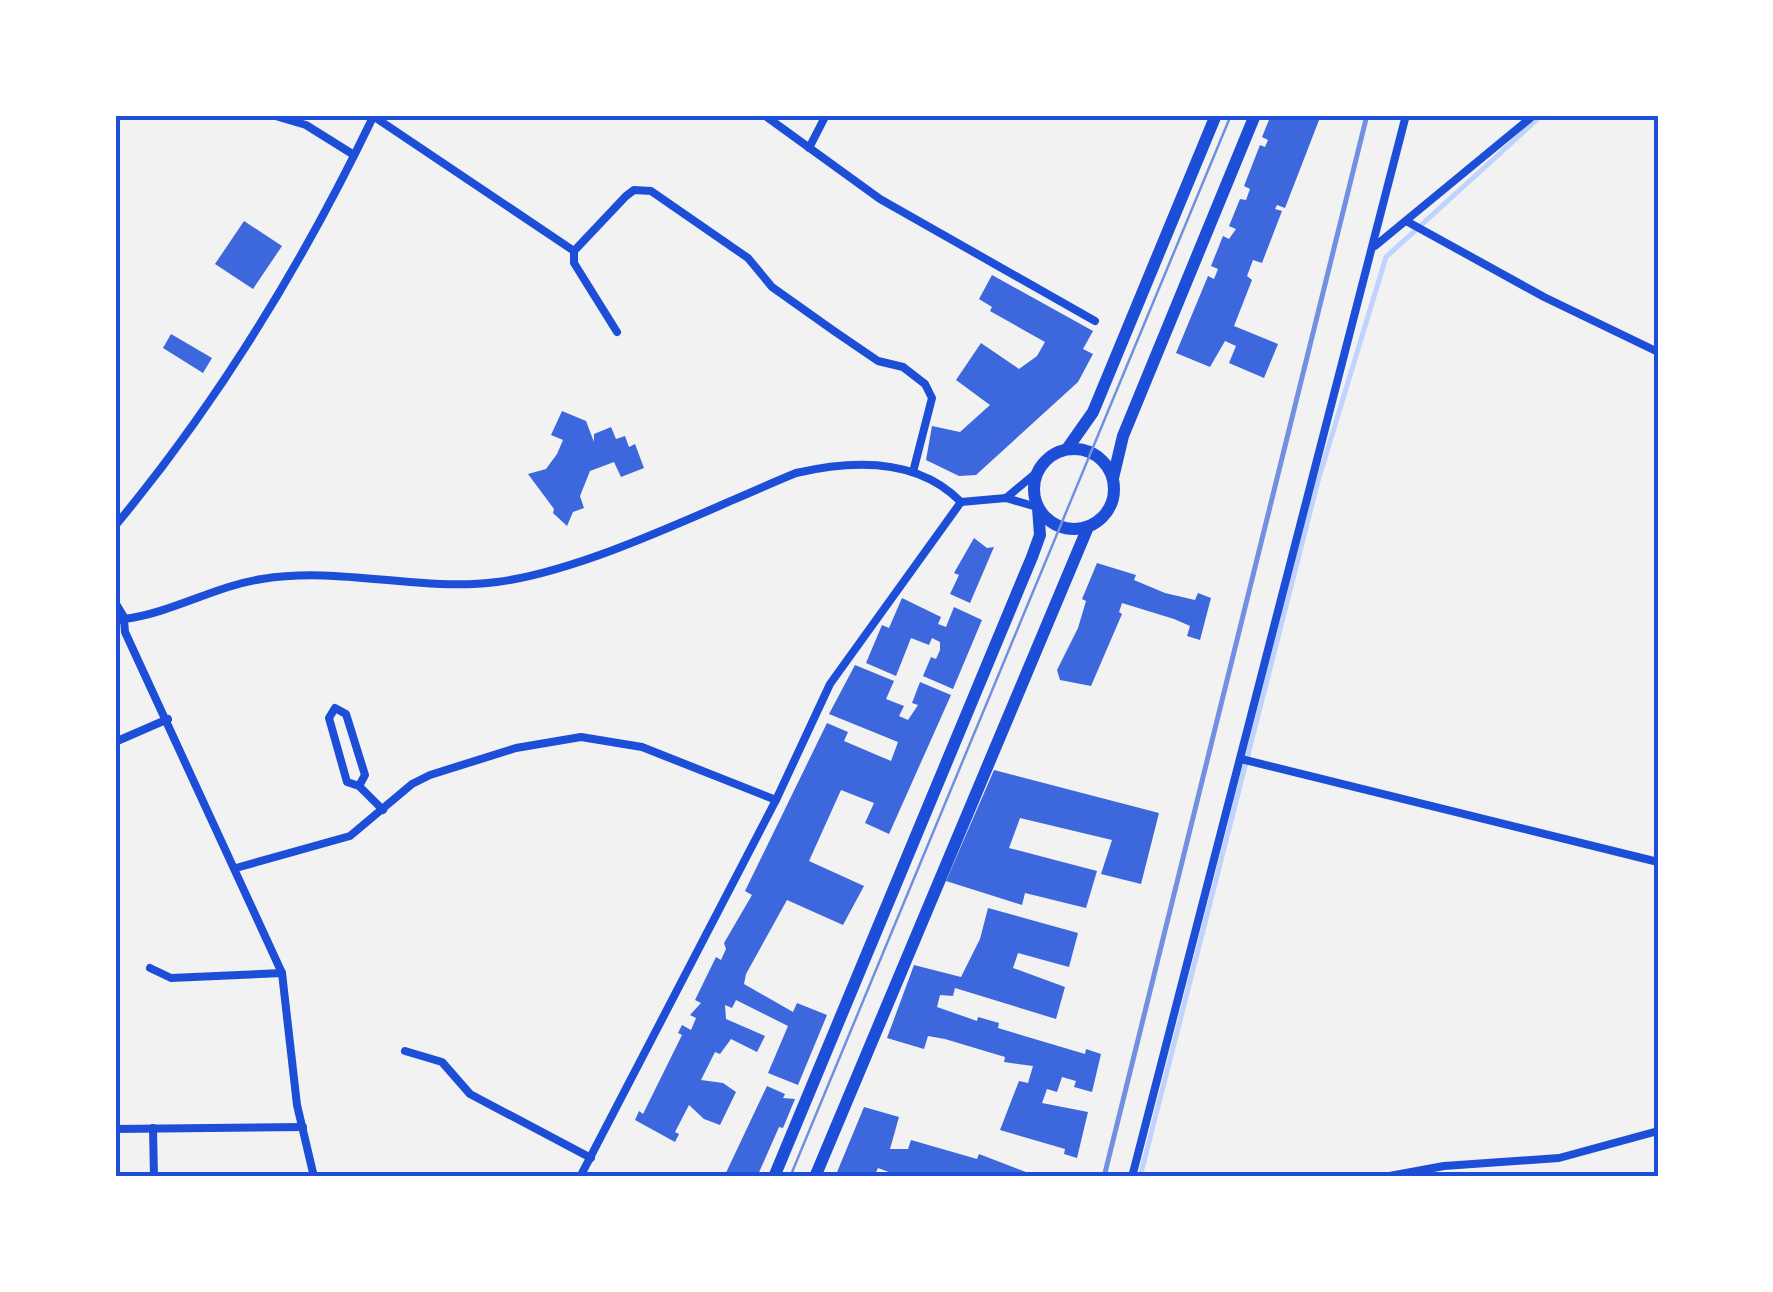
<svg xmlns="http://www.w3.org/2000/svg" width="1773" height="1292" viewBox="0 0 1773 1292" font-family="Bitter,serif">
<rect width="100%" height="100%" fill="#f2f2f2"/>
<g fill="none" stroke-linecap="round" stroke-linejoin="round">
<!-- stream -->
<path stroke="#bfd3fe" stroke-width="5" d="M 1140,1177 L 1318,481 L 1386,257 L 1542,115"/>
</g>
<!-- building -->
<g fill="#3d67dc">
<path d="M 1271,115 L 1321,115 L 1285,208 L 1277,205 L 1275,209 L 1282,211 L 1262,263 L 1253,260 L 1247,276 L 1252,280 L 1234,326 L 1278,344 L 1264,378 L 1229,363 L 1236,346 L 1225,341 L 1210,367 L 1176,353 L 1208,276 L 1214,279 L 1218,269 L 1211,266 L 1223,236 L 1229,239 L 1236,229 L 1229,226 L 1240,199 L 1246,200 L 1250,189 L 1244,186 L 1260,145 L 1265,147 L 1268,140 L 1262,137 Z"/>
<path d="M 244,221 L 282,246 L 253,289 L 215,264 Z"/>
<path d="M 992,275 L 1093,331 L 1083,349 L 1093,354 L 1078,382 L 976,475 L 959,476 L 926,460 L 932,426 L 960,432 L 990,405 L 956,380 L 981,343 L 1019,369 L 1037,356 L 1045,342 L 990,311 L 992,307 L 979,299 Z"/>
<path d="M 171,334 L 212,358 L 203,373 L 163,348 Z"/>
<path d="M 562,411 L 586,421 L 594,442 L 594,434 L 611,427 L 616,439 L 625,436 L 629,447 L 635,444 L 644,468 L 621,477 L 614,462 L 590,471 L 580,496 L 584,508 L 573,512 L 567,526 L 553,513 L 554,509 L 528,474 L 546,469 L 557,454 L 563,440 L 551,435 Z"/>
<path d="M 974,538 L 987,548 L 994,547 L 970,603 L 950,594 L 959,575 L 954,573 Z"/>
<path d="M 1097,563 L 1136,575 L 1134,580 L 1165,593 L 1195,600 L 1198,593 L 1211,598 L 1200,640 L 1187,636 L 1190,626 L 1174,619 L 1122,603 L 1119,612 L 1122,614 L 1091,686 L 1060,680 L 1057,670 L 1078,628 L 1086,601 L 1082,599 Z"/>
<path d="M 902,598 L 941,617 L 938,624 L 946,627 L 954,607 L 982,620 L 953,689 L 923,676 L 931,657 L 936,659 L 940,650 L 940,642 L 932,638 L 929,645 L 911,638 L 896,676 L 866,663 L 882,625 L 889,628 Z"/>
<path d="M 855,665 L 894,681 L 886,699 L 904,706 L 899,716 L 908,720 L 918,705 L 912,703 L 920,682 L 951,695 L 889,834 L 865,823 L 874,803 L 841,790 L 809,861 L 864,886 L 843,925 L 787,900 L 746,974 L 744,984 L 793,1012 L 797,1003 L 827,1015 L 798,1085 L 768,1073 L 788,1026 L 736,1000 L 732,1008 L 725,1005 L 726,1019 L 765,1036 L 757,1052 L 731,1039 L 720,1054 L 715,1052 L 701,1080 L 723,1083 L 736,1092 L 720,1125 L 704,1119 L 689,1105 L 675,1132 L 679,1134 L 675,1142 L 635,1120 L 639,1111 L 643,1114 L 682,1035 L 678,1033 L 682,1025 L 691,1030 L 696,1018 L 690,1015 L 701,1003 L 695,1000 L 716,957 L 721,960 L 726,949 L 724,943 L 752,895 L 745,891 L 827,723 L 848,732 L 844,741 L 891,761 L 898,742 L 829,714 Z"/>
<path d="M 994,770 L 1159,813 L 1141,884 L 1101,874 L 1112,840 L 1020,818 L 1009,848 L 1097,871 L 1086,908 L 1025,893 L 1022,905 L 946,881 Z"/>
<path d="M 988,908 L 1078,933 L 1069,967 L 1018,953 L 1013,968 L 1065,987 L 1056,1019 L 955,988 L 953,996 L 940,995 L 937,1007 L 977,1021 L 978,1017 L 999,1023 L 998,1028 L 1085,1054 L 1086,1049 L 1101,1054 L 1092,1092 L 1074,1087 L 1076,1081 L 1062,1077 L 1057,1092 L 1047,1089 L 1042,1103 L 1088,1112 L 1077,1158 L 1064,1154 L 1065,1149 L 1000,1130 L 1019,1081 L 1028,1083 L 1033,1066 L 1004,1062 L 1005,1057 L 945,1039 L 928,1036 L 924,1049 L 887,1038 L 914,965 L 961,977 L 980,939 Z"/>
<path d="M 767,1086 L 785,1094 L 783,1098 L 795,1099 L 783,1128 L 779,1127 L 757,1177 L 724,1177 Z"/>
<path d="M 864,1107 L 899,1117 L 890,1149 L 908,1149 L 911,1140 L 977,1159 L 979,1154 L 1039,1177 L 902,1177 L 878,1168 L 874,1177 L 835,1177 Z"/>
</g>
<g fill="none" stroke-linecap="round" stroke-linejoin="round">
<!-- minor -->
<g stroke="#1d4ed8" stroke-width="8">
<path d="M 272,115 L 306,125 L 354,155"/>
<path d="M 764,115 L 880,199 L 1095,321"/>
<path d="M 373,116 L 574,251 L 626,196 L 634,190 L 651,191 L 748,258 L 772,287 L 834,331 L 878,361 L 903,367 L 925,384 L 932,398 L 913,472"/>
<path d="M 809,148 L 826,115"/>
<path d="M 1408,222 L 1544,297 L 1658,352"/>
<path d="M 1375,246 L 1534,115"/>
<path d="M 574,251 L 574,263 L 617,332"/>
<path d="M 1006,498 L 1036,473"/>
<path d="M 961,502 L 1006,498 L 1037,507"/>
<path d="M 115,526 C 220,400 303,263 374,115"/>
<path d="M 115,742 L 168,719"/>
<path d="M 1241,759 L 1658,862"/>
<path d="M 359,786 L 347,782 L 329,718 L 335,708 L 346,714 L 365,775 L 359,786 L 383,810"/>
<path d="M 236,868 L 350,836 L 412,784 L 430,775 L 516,748 L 581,737 L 642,747 L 776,800"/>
<path d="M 150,968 L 171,978 L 282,973"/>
<path d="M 405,1051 L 442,1062 L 470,1094 L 591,1158"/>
<path d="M 153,1128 L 154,1177"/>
<path d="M 115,1129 L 303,1127"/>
<path d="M 314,1177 L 297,1105 L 282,973 L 125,632 L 124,619 C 172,613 215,586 262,579 C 340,566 419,592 497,582 C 588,570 708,509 796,473 C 852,460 918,458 961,502"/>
<path d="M 580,1177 L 776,800 L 830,684 L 961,502"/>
<path d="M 1132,1177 L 1406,115"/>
<path d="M 1384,1177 L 1444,1166 L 1559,1158 L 1658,1131"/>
</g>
<!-- tertiary -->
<path stroke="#1d4ed8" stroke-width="10" d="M 115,604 L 124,619 L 115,619"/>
<!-- primary -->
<g stroke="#1d4ed8" stroke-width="12">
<circle cx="1074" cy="489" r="40"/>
<path d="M 1067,449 L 1093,412 L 1216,115"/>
<path d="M 1113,478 L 1123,436 L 1255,115"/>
<path d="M 774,1177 L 1032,557 L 1040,535 L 1038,508"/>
<path d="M 815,1177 L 1088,527"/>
</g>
<!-- tram -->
<path stroke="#7290e2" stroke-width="2.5" d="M 790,1177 L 1231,115"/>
<!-- rail -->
<path stroke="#7290e2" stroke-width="5" d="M 1104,1177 L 1367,115"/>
</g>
<!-- border -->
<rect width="1773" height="1292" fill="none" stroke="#ffffff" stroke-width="235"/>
<rect x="118" y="118" width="1538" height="1056" fill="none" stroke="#1d4ed8" stroke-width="4"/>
</svg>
